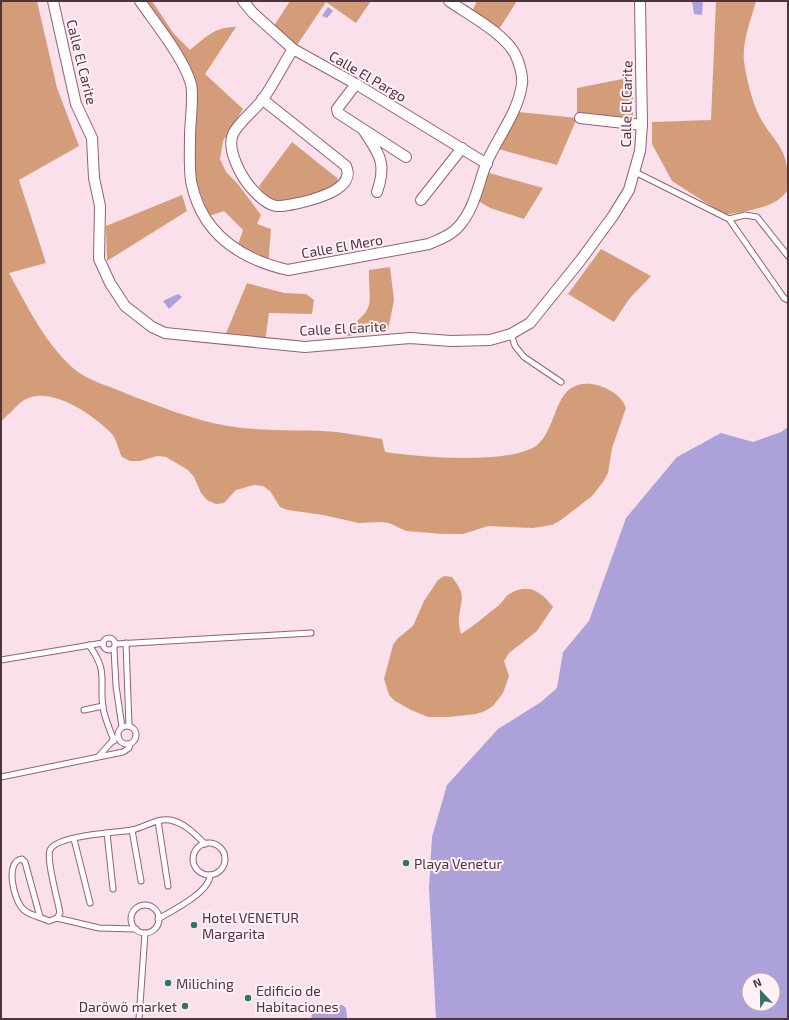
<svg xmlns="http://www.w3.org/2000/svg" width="789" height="1020" viewBox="0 0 789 1020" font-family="'Exo 2',sans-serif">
<rect width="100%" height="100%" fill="#fae0ea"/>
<!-- forest -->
<g fill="#d49d7a">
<path d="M 1,1 L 37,1 L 57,88 L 79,146 L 19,180 L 46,263 L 9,273 C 27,306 45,343 73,368 C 88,381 107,385 125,393 C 158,406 193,420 228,426 C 264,432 301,429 337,432 C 352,434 368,437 382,439 L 385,452 C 420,457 506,465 536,446 C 540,443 545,436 547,432 C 556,416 559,390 578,385 C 595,380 621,392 626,408 L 612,448 L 608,473 L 603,482 L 592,496 L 561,520 L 552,525 L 533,528 L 488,526 L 463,534 L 443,534 L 406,531 L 389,523 L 380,522 L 359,523 L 323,515 L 288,510 L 280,507 L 270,491 L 263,486 L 254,485 L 236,490 L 224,503 L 216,504 L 207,500 L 201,493 L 194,477 L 188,470 L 166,457 L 157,456 L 140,461 L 130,461 L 122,457 C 118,450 117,438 110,432 C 93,415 52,386 26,399 C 19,402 9,415 1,421 Z"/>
<path d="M 135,1 L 152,1 L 174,34 L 190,50 C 206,37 214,27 236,27 L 205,74 L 243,109 L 223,141 L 220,159 L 226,172 L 237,183 L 261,215 L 257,224 L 271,229 L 268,266 L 236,250 L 243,230 L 224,211 L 209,216 L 195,179 L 191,82 Z"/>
<path d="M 290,1 L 371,1 L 356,23 L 326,2 L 297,45 L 272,29 Z"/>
<path d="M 477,1 L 517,1 L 494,37 L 469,18 Z"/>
<path d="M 716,1 L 756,1 C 751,20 742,41 744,61 C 746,76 751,97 757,111 C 769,139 788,144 788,179 C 788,183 789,187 787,191 C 775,209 744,211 725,215 L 672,181 L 652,144 L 652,122 L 711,120 Z"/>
<path d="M 633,77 L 633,117 L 577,116 L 577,88 Z"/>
<path d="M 519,112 L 577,118 L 557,165 L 498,149 Z"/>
<path d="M 292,142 L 337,178 L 338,182 L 337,187 L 281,205 L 266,197 L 259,186 Z"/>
<path d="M 489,173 L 543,188 L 524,219 L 490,208 L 477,200 Z"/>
<path d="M 182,195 L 187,211 L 107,261 L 106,226 Z"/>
<path d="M 601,249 L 651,276 L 629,299 L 614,322 L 568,294 Z"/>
<path d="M 390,267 L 394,300 L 388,330 L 347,336 L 348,328 C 378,307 368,302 369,270 Z"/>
<path d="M 247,283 L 284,293 L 306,294 L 314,300 L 312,314 L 269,313 L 265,341 L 224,338 Z"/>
<path d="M 444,576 L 452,577 C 467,597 461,597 459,618 C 458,623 460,629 461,634 C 474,626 486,615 498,606 C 503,602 505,596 511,593 C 529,583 542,592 553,607 L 537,631 L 509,653 L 504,661 L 509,676 L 503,693 L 493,706 L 485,711 L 476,714 L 448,717 L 428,717 L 411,710 L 395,701 L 389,695 L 384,679 L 393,645 L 398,638 L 413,626 L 424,601 L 438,580 Z"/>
</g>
<!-- water -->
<g fill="#ada1da" fill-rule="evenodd">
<path d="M 692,1 L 703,1 L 702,15 L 694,14 Z"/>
<path d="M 328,7 L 333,11 L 327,18 L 322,16 Z"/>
<path d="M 178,294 L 182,297 L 169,309 L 163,301 Z"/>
<path d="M 788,427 L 788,1019 L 436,1019 L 429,888 L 432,837 L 447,785 L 498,729 L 541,702 L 557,688 L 563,652 L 589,621 L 626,518 L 677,457 L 721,433 L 753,442 L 781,432 ZM 749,980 L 773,980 L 773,1004 L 749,1004 Z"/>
<path d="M 332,1004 L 342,1005 L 346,1008 L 347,1019 L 311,1019 L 313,1010 L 322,1005 Z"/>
</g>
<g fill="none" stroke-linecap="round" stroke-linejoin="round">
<!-- service casing -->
<g stroke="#975f76" stroke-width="7">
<g id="service">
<path d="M 635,172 L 729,219 L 784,298 L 788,300"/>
<path d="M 729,219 L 745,215 L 757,217 L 788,256"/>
<path d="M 511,334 L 515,346 L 524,357 L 561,382"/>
<circle cx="109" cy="644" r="6"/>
<path d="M 126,643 L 129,726"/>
<path d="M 116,644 L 311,633"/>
<path d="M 89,645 C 109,673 99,679 103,708 C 105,719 110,730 114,741"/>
<path d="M 114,649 L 116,686 L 122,727"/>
<path d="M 1,660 L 103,643"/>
<path d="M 84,710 L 103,706"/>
<circle cx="127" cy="735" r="9"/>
<path d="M 99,756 L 115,738"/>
<path d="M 1,777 L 123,752 L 129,748 L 130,744"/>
<path d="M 158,821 L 168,886"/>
<path d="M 132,830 L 141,881"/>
<path d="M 107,833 L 113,889"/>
<path d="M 74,839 L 90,903"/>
<circle cx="209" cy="859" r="16"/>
<circle cx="145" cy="919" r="14"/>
<path d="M 40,917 L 25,862 L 22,859 C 4,861 14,902 24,910 C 31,916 41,917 49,921 L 57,918 L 99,928 L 136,929"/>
<path d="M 57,918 L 60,913 C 58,901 46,859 50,850 C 57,835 116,833 132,830 C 145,827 157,818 170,820 C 185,823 195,834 205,844"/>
<path d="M 158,919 C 172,911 210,892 210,875"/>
<path d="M 139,1019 L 145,933"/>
</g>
</g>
<!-- minor casing -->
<g stroke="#975f76" stroke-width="12">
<g id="minor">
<path d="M 53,1 L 76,104 L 92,138 L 94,178 L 100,206 L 99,259 L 110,283 L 125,306 L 152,327 L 165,333 L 305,347 L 410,338 L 451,341 L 490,340 L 511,334 L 530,323 L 580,261 L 613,216 L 629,190 L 640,151 L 642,125 L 640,1"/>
<path d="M 140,1 C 155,23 184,58 191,84 C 194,95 190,123 190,136 C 190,151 189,166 191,181 C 201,233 240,259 288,270 L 429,244 C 440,239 452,235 460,225 C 475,207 478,185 486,164 C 497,138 518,113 522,84 C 523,75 519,62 515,54 C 504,33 469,15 449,1"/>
<path d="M 243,1 L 253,13 L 293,49 L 356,84 L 487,164"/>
<path d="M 356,84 L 337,109 L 338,113 L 406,157"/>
<path d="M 262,99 L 346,166 C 356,188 319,198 303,202 C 277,208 271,210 252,189 C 242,178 226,150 233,134 C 239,122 255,110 263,99 C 274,83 283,65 293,49"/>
<path d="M 580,118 L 642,125"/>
<path d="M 364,131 C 380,155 387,164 377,192"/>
<path d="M 421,200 L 462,148"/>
</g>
</g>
<!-- service -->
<use href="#service" stroke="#fff" stroke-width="5"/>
<!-- minor -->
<use href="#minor" stroke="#fff" stroke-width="10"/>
</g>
<!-- markers -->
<g fill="#337363" stroke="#fff1f6" stroke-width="1.5">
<circle cx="406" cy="863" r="4"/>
<circle cx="194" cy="925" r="4"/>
<circle cx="168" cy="983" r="4"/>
<circle cx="248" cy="998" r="4"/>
<circle cx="185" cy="1006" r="4"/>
</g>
<g text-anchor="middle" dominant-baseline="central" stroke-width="4" stroke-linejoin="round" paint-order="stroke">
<!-- street labels -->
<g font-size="14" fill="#4d343e" stroke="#fff1f6">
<text transform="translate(82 62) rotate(76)">Calle El Carite</text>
<text transform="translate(368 76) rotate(30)">Calle El Pargo</text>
<text transform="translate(626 104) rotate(-89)">Calle El Carite</text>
<text transform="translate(342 246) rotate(-10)">Calle El Mero</text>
<text transform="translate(343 328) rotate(-3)">Calle El Carite</text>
</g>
<!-- poi labels -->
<g font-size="14" fill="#4d343e" stroke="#fff1f6" text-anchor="start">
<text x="414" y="863">Playa Venetur</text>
<text x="202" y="917">Hotel VENETUR<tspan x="202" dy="16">Margarita</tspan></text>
<text x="176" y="983">Miliching</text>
<text x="256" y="990">Edificio de<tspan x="256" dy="16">Habitaciones</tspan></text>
<text x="177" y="1006" text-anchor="end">Daröwö market</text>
</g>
</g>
<!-- border -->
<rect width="789" height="1020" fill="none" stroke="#4d343e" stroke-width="4"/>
<!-- north arrow -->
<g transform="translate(761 992) rotate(338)"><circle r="19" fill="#fff1f6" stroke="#b8a5ac"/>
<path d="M0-3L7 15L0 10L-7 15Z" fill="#337363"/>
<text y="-6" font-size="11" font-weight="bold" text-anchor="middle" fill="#4d343e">N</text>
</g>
</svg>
